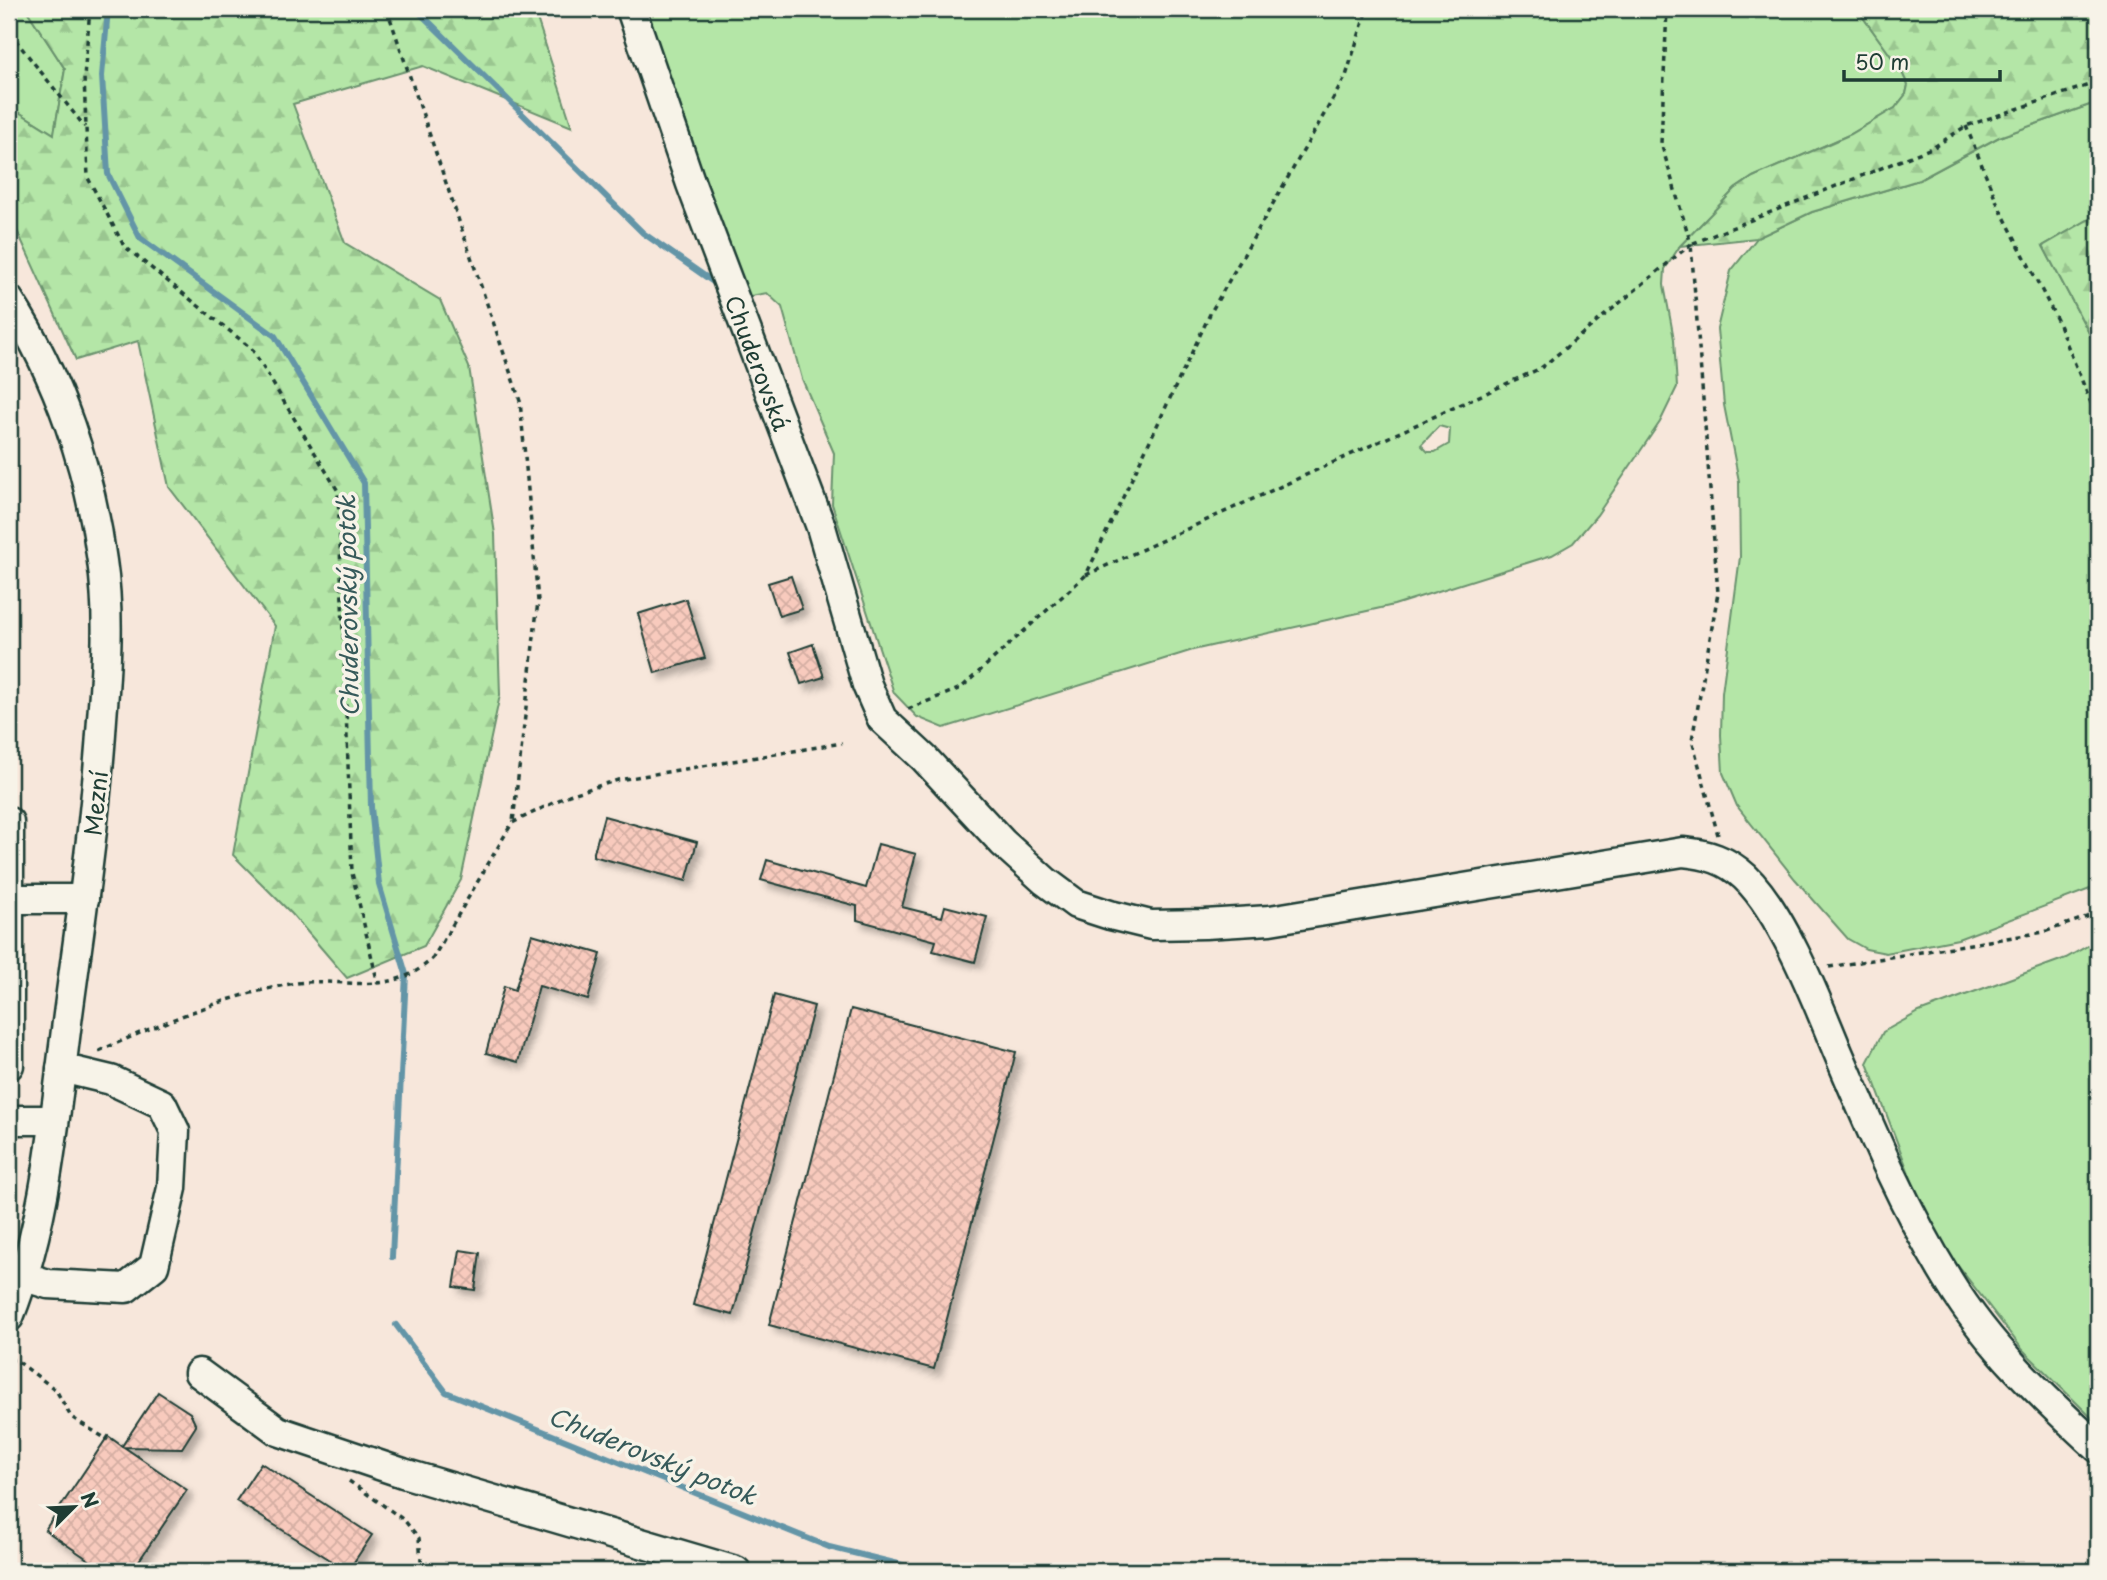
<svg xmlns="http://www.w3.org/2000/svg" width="2107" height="1580" viewBox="0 0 2107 1580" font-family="'Playpen Sans',sans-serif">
<defs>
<pattern id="forest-firs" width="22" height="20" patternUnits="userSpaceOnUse" patternTransform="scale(1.75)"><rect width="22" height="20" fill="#b4e6a7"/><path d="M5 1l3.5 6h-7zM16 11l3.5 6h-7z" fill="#9ac690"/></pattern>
<pattern id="building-cross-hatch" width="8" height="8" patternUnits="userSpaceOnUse" patternTransform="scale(1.75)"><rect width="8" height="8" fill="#f8cabd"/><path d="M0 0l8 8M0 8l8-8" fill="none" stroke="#d4aea3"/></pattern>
<filter id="shadow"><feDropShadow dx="6" dy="6" stdDeviation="3.5" flood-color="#0004"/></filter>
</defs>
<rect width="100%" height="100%" fill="#f7e7db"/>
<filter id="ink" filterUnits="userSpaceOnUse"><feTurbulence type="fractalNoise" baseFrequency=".0143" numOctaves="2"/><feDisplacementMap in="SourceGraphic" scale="14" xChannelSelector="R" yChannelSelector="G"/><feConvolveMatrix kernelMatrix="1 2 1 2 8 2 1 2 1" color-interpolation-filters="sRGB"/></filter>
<g filter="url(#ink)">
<!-- green -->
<g fill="#b4e6a7" stroke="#6a926e" stroke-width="2" fill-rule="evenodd">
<path d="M 9,9 L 26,9 L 65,69 L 54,134 L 9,106 Z"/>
<path d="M 640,9 L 1857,9 L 1901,70 L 1908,85 L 1906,94 L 1895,108 L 1851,134 L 1753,177 L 1735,189 L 1680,246 L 1665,269 L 1664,285 L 1674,339 L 1677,387 L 1660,422 L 1597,515 L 1573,543 L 1552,555 L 1394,605 L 1193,650 L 944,728 L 917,717 L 894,693 L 832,504 L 834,453 L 802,379 L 782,307 L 767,293 L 745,297 L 676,93 ZM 1439,426 L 1450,429 L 1449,444 L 1435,452 L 1428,452 L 1421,445 Z"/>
<path d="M 2098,102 L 2098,214 L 2043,246 L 2098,350 L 2098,886 L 1958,939 L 1886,953 L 1866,949 L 1848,939 L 1795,879 L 1737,806 L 1723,773 L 1721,735 L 1722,693 L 1740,557 L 1739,481 L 1724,405 L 1717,329 L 1731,271 L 1757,238 L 1812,212 L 1919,180 L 1999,137 Z"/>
<path d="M 2098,940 L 2098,1424 L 2023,1350 L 1931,1231 L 1867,1063 L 1883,1032 L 1919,1012 L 2066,958 Z"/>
</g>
<!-- forest -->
<g fill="url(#forest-firs)" stroke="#6a926e" stroke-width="2">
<path d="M 26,9 L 534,9 L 572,127 L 423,66 L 293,104 L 345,243 L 440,300 L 469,367 L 495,534 L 500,695 L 461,880 L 424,946 L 347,978 L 292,914 L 233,855 L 275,626 L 169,487 L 138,341 L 76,360 L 9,213 L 9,106 L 54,134 L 65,69 Z"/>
<path d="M 1857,9 L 2098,9 L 2098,102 L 1999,137 L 1919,180 L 1812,212 L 1757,238 L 1680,246 L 1735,189 L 1753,177 L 1851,134 L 1895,108 L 1906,94 L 1908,85 L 1901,70 Z"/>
<path d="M 2098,214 L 2098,350 L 2043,246 Z"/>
</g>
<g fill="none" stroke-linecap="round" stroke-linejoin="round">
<!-- stream -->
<g stroke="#6495a7" stroke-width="6">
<path d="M 108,9 L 102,76 L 108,174 L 140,238 L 275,336 L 364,483 L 371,807 L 379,884 L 406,974 L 392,1257"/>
<path d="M 416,9 L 643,233 L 719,286"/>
<path d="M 396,1325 L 446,1392 L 829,1547 L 927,1571"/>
</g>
</g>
<!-- building -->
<g fill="url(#building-cross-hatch)" stroke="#1f3d34" stroke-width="2" filter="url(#shadow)">
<path d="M 791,576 L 802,609 L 779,616 L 768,583 Z"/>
<path d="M 686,599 L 705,658 L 655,673 L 638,614 Z"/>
<path d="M 813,644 L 824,677 L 801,684 L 790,652 Z"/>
<path d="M 604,816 L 697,842 L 686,881 L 593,856 Z"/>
<path d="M 878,844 L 916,854 L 902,907 L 942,917 L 945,906 L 987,917 L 975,962 L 933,951 L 936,941 L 857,920 L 857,906 L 761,880 L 767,860 L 866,888 Z"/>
<path d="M 532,934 L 601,954 L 588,1000 L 539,986 L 518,1062 L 486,1053 L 504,986 L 515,990 Z"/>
<path d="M 774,995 L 814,1006 L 733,1315 L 693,1305 Z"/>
<path d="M 851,1009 L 1016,1052 L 934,1369 L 769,1325 Z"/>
<path d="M 460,1250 L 480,1253 L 475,1290 L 454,1287 Z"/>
<path d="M 158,1392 L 190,1413 L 196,1426 L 182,1448 L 124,1447 L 187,1490 L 132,1571 L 105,1571 L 45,1530 L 108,1436 L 122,1446 Z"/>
<path d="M 261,1463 L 372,1535 L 348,1571 L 236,1501 Z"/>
</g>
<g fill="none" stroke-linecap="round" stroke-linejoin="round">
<!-- minor casing -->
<g stroke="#1f3d34" stroke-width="33">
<g id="minor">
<path id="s1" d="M 631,9 L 691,184 L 821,527 L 867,685 L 882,719 L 924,758 L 1003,843 L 1045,881 L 1076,904 L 1110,915 L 1151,925 L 1205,924 L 1270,920 L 1683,852 C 1707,854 1727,860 1745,877 C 1782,912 1817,1001 1837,1050 C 1871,1130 1904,1209 1950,1283 C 1989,1347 2044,1398 2098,1448"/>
<path d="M 9,300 C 59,377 90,470 102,561 C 110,613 106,667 102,719 C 96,816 82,911 69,1007 C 55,1110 48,1220 9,1317"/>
<path d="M 9,822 L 9,1065"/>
<path d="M 9,899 L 84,899"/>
<path d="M 9,1120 L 54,1120"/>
<path d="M 9,1272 L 48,1284 L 126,1288 L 154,1266 L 172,1188 L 175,1131 L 162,1104 L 111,1080 L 61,1068"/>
<path d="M 199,1373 L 278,1431 L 403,1473 L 736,1571"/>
</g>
</g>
<!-- path -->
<g stroke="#1f3d34" stroke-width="3.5" stroke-dasharray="5 5" stroke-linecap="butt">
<path d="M 90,9 L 84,77 L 88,178 L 124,246 L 252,349 L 338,491 L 352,873 L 378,984"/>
<path d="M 387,9 L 520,401 L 538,601 L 513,822"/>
<path d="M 9,32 L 85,127"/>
<path d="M 1966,126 L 1999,207 L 2057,320 L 2098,420"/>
<path d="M 1086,575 L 1541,368 L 1691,244 L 1661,143 L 1667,9"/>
<path d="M 908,709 L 961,688 L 1086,575 L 1211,312 L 1346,76 L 1367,9"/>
<path d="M 1718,835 L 1692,740 L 1718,593 L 1691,244 L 1934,147 L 1966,126 L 2098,82"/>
<path d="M 1829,967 L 2044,932 L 2098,913"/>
<path d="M 99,1051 C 159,1024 221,998 285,985 C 339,973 387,1002 433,958 L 512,823 L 569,795 L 618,780 L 842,743"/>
<path d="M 9,1161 L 9,1173"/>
<path d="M 9,1360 L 16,1360 L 56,1390 L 71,1417 L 108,1440"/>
<path d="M 349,1481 L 404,1520 L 419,1538 L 422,1571"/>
</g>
<!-- minor -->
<use href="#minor" stroke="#f7f3e8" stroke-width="28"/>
</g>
</g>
<g text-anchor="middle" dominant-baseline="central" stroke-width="7" stroke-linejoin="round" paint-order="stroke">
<!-- street labels -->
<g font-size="23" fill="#1f3d34" stroke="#f7f3e8">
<text stroke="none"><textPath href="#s1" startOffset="376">Chuderovská</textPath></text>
<text transform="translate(95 803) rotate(-84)">Mezní</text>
</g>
<!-- water labels -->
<g font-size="24" font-style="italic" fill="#365a5a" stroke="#f7f3e8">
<text transform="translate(347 606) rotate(-91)">Chuderovský potok</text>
<text transform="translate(653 1455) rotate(22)">Chuderovský potok</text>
</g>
</g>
<!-- margin -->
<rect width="2107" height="1580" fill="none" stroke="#f7f3e8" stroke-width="35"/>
<rect x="18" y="18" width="2072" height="1545" fill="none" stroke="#1f3d34" stroke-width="2.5" filter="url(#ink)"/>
<!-- north arrow -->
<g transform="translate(74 1507) rotate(66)" stroke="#f7f3e8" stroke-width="5" paint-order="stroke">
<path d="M0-5L12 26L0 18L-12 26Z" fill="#1f3d34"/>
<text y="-10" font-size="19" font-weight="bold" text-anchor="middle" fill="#1f3d34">N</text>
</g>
<!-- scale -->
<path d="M1844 70v10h156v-10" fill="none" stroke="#1f3d34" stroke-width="3.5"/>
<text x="1855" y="70" font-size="21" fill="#1f3d34" stroke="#f7f3e8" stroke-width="5" paint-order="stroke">50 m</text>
</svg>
